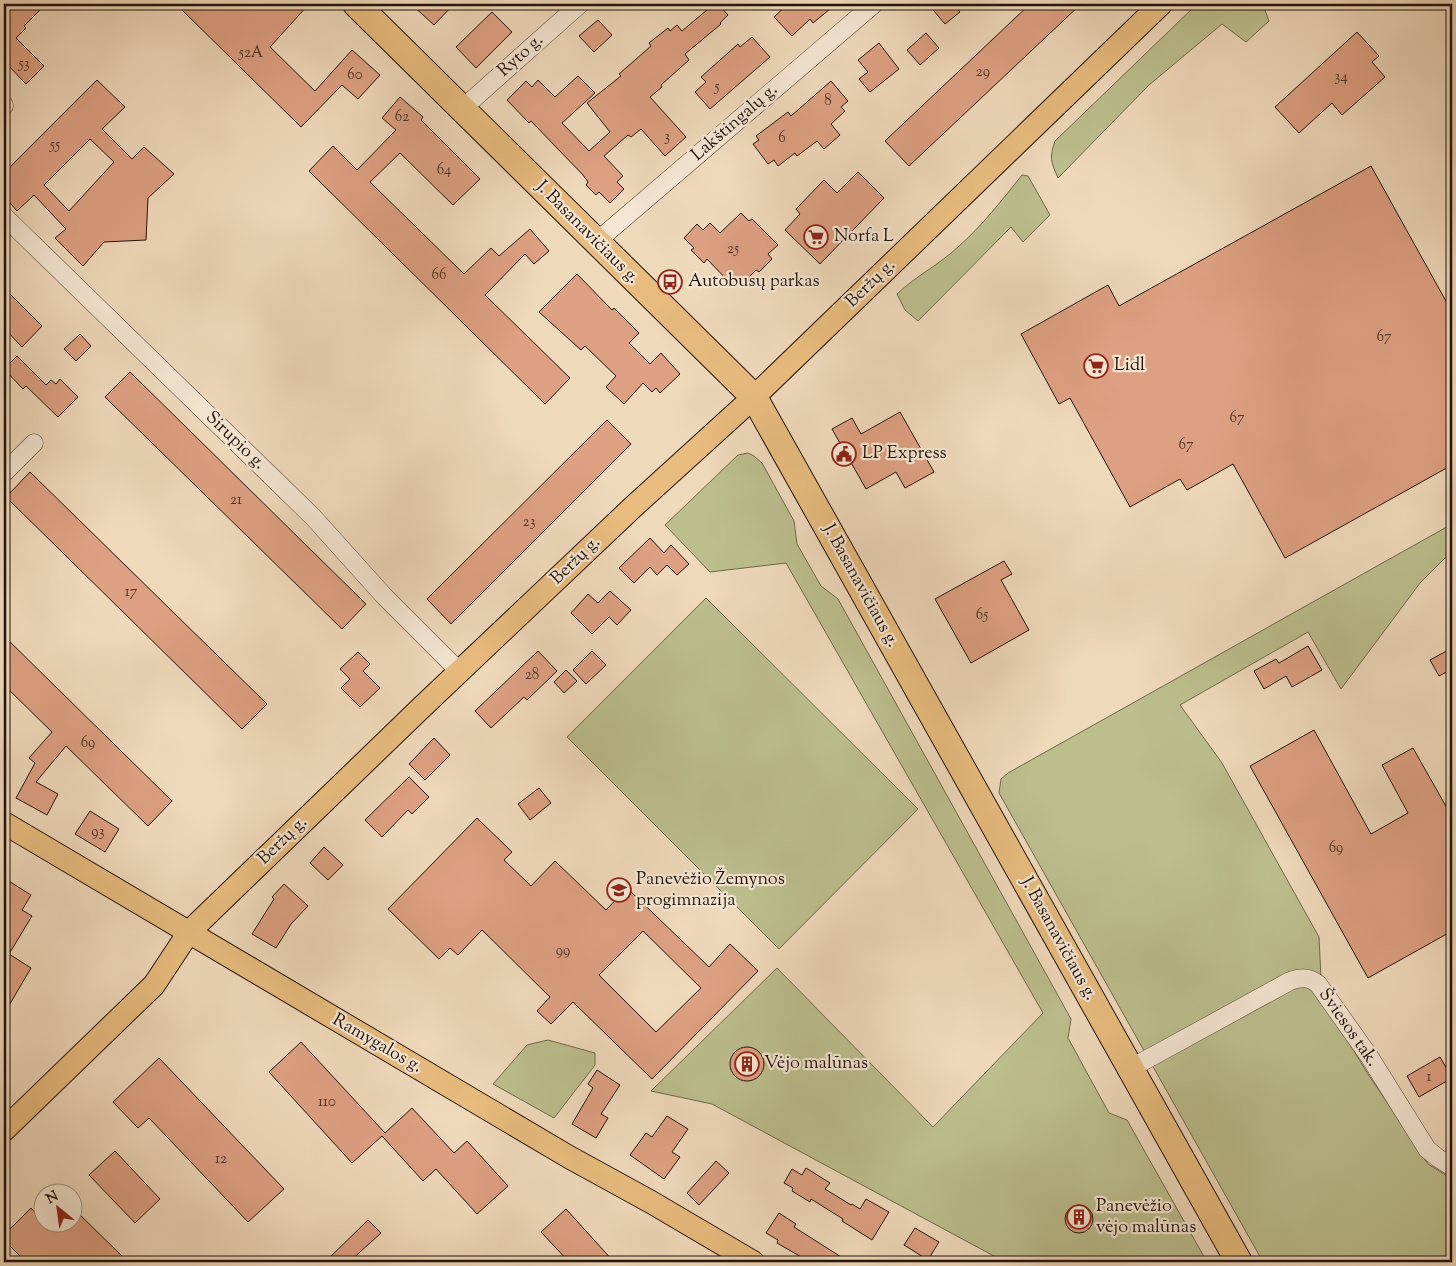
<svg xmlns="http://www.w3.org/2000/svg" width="1456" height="1266" viewBox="0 0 1456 1266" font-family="'Sorts Mill Goudy',serif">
<rect width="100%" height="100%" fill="#efd9bb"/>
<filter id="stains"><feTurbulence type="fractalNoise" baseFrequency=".004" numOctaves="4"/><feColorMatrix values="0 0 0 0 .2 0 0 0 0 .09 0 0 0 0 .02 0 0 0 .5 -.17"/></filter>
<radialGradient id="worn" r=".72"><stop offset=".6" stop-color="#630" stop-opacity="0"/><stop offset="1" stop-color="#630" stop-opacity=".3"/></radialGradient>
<!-- green -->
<g fill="#bcbe8e" stroke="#6e684c">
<path d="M 1197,4 L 1259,4 L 1265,10 L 1269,21 L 1246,42 L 1222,24 L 1149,85 L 1058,178 C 1051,162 1049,158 1055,141 Z"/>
<path d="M 1022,175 L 1028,176 L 1050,215 L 1023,242 L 1011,227 L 918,321 L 905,310 L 897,294 C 917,275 939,265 958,247 C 982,226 1002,200 1022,175 Z"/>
<path d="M 748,453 L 754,456 L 762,463 L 794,521 L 797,544 L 821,586 L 838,599 L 1071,1019 L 1068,1038 L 1109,1113 L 1127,1120 L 1207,1262 L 1005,1262 L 712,1104 L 651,1091 L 777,968 L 933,1127 L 1043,1013 L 786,563 L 710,572 L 665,525 L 738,455 Z"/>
<path d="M 1452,524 L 1452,551 L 1420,583 L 1341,689 L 1308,632 L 1180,705 L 1222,763 L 1319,937 L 1322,999 L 1368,1074 L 1428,1164 L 1452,1179 L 1452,1262 L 1263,1262 L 999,793 L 1001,779 L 1008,773 Z"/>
<path d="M 706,598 L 918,809 L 779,949 L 567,737 Z"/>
<path d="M 548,1040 L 595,1053 L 595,1065 L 554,1118 L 493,1084 L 527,1045 Z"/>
</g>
<!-- building -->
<g fill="#dda082" stroke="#21130b" fill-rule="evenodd">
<path d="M 4,4 L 46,4 L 24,26 L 26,28 L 16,38 L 44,66 L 26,84 L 4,61 Z"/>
<path d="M 176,4 L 309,4 L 270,47 L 315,91 L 352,50 L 380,75 L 358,99 L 342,85 L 301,127 Z"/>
<path d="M 411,4 L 454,4 L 434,25 Z"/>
<path d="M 714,4 L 718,4 L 728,15 L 720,23 L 721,24 L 685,54 L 689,60 L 661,85 L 662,87 L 650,97 L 686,137 L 665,156 L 641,129 L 631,137 L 628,135 L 604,156 L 623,176 L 617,182 L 624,189 L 610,203 L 599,192 L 596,195 L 586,185 L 588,182 L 583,175 L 531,121 L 529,123 L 507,100 L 526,81 L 532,87 L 538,80 L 555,97 L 578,76 L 595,93 L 562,123 L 589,151 L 610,132 L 587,103 L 621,76 L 619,74 L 651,46 L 649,43 L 668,28 L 670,31 L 677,25 L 682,31 Z"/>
<path d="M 796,4 L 836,4 L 813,23 L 810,19 L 792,36 L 774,17 L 787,5 L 792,10 L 797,5 Z"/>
<path d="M 928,4 L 953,4 L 960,12 L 945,24 Z"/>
<path d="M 1030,4 L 1081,4 L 909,166 L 885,141 Z"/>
<path d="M 492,12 L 512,32 L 476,68 L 456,47 Z"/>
<path d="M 598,20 L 612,35 L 594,52 L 579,36 Z"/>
<path d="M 1357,32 L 1379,56 L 1372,62 L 1385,77 L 1342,115 L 1332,103 L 1299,133 L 1275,107 Z"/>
<path d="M 926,33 L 939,48 L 920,65 L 907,50 Z"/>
<path d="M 752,37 L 770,57 L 710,109 L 695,92 L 706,82 L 701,77 L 738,44 L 740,47 Z"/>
<path d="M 879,43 L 899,69 L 870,92 L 859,79 L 868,72 L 858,60 Z"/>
<path d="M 97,80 L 125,107 L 102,129 L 132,159 L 144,147 L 174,174 L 148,198 L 146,240 L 104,242 L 83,266 L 55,238 L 66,229 L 34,195 L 17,211 L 4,196 L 4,173 ZM 90,139 L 114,162 L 69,211 L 44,185 Z"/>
<path d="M 831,81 L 848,101 L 841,107 L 845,111 L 831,124 L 840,135 L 824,149 L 817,141 L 797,156 L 795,153 L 778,166 L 774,160 L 768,164 L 753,144 L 759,140 L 756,136 L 788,112 L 791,116 Z"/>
<path d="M 400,97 L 423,117 L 421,120 L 480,179 L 453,205 L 400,153 L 370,182 L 464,274 L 491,248 L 499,256 L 530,229 L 549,251 L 534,264 L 525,254 L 485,295 L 570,378 L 545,404 L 309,171 L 333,146 L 357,170 L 396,130 L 382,118 Z"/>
<path d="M 1371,166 L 1452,312 L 1452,465 L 1285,558 L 1233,464 L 1187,490 L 1180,479 L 1130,507 L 1070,398 L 1059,404 L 1021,334 L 1108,285 L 1119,306 Z"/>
<path d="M 858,172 L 884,198 L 820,264 L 785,230 L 800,214 L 796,209 L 824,180 L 837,193 Z"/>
<path d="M 741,213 L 749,221 L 752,219 L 778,245 L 768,254 L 772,259 L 759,272 L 756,270 L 745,281 L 739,276 L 731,284 L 707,259 L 704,263 L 691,250 L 694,248 L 684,238 L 697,224 L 703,230 L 710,223 L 720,233 Z"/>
<path d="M 577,274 L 612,310 L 614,308 L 639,333 L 629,343 L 650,364 L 661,353 L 680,374 L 660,393 L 656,388 L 652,392 L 643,383 L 624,404 L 606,387 L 616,376 L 585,346 L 581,350 L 539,312 Z"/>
<path d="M 4,288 L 42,326 L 22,347 L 4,328 Z"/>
<path d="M 80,334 L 91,346 L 76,361 L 64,349 Z"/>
<path d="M 17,356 L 46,385 L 51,380 L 56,384 L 60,379 L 78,397 L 58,417 L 26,386 L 23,389 L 4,369 Z"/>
<path d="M 130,372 L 366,604 L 342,629 L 105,397 Z"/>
<path d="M 900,412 L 934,472 L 905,488 L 896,472 L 866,489 L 832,429 L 852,418 L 861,434 Z"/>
<path d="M 607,420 L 631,444 L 451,624 L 427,599 Z"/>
<path d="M 30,472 L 267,704 L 242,729 L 6,497 Z"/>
<path d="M 650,538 L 664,553 L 671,545 L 689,564 L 677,575 L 667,565 L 657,575 L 650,567 L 634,583 L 619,568 Z"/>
<path d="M 1004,561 L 1012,574 L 1001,580 L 1029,630 L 971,663 L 935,599 Z"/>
<path d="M 610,591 L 631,610 L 617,625 L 609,617 L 592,634 L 571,613 L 588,594 L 598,603 Z"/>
<path d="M 4,636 L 172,801 L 148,826 L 66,746 L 36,782 L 58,794 L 47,815 L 16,798 L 35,763 L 29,758 L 52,732 L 4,685 Z"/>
<path d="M 1308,646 L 1322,670 L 1292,687 L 1286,676 L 1264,689 L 1254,671 L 1276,659 L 1279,663 Z"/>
<path d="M 1452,648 L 1452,669 L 1439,676 L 1430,660 Z"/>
<path d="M 538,651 L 557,671 L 527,700 L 524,697 L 491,728 L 475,711 Z"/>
<path d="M 592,651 L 606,665 L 586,684 L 573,670 Z"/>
<path d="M 358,652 L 370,664 L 363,671 L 380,688 L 360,707 L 341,688 L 350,679 L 340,669 Z"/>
<path d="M 566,670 L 577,681 L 564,693 L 554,682 Z"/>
<path d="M 1314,730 L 1371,834 L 1408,813 L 1382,765 L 1413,748 L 1452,817 L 1452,931 L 1368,978 L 1250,766 Z"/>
<path d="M 434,738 L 450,755 L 425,780 L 409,764 Z"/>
<path d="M 409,777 L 429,797 L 412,814 L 408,810 L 382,837 L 365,820 Z"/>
<path d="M 539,788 L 551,803 L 530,820 L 518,804 Z"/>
<path d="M 90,811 L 119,829 L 105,852 L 75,834 Z"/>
<path d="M 477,818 L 512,852 L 504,860 L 531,886 L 555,861 L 606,910 L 627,888 L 709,967 L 730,944 L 758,971 L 652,1079 L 573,1002 L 551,1024 L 537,1011 L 550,997 L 482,930 L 458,955 L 450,948 L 439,959 L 388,909 ZM 643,931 L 701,988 L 656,1032 L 599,975 Z"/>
<path d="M 324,847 L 343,865 L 328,880 L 310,863 Z"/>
<path d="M 4,878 L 31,895 L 22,910 L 32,916 L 9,954 L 31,968 L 4,1014 Z"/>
<path d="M 284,884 L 308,906 L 291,924 L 276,948 L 252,934 L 274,899 L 272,897 Z"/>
<path d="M 301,1042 L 385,1133 L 412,1108 L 454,1153 L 467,1141 L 508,1186 L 477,1214 L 436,1169 L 423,1181 L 382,1136 L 352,1163 L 269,1072 Z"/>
<circle cx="747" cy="1064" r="17"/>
<path d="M 1440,1057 L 1452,1078 L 1419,1097 L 1407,1076 Z"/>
<path d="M 159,1058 L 284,1189 L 248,1222 L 149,1118 L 138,1128 L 113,1102 Z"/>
<path d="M 597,1070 L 620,1085 L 601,1114 L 608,1118 L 596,1138 L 572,1124 L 593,1088 L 588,1084 Z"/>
<path d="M 667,1116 L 688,1129 L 672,1152 L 680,1157 L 664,1179 L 630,1155 L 646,1133 L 652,1137 Z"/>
<path d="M 115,1151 L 160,1199 L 135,1223 L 89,1175 Z"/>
<path d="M 716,1161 L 729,1173 L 699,1205 L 687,1193 Z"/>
<path d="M 806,1168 L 830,1183 L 825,1189 L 851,1205 L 852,1204 L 860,1209 L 866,1199 L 889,1212 L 872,1240 L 842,1221 L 843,1219 L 811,1199 L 810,1202 L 792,1191 L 793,1188 L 784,1183 L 792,1169 L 802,1175 Z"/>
<circle cx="1079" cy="1219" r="14"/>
<path d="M 72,1207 L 128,1262 L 26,1262 L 4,1240 L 4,1235 L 31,1208 L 42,1220 L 42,1224 L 72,1224 Z"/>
<path d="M 566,1209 L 614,1262 L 569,1262 L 541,1232 Z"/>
<path d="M 779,1213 L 796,1224 L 794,1227 L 849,1262 L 810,1262 L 777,1243 L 778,1240 L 766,1233 Z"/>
<path d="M 368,1220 L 381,1233 L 349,1262 L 325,1262 Z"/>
<path d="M 915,1228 L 939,1242 L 928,1260 L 904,1245 Z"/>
</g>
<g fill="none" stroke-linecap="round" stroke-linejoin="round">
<!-- minor casing -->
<g stroke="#544437" stroke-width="19">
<g id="minor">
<path d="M 4,105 L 4,106"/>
<path d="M 462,109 L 580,4"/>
<path d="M 4,216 L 313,517 L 384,596 L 460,672"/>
<path d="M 596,242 L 874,4"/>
<path d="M 4,473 L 34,443"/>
<path d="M 1131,1068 L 1290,981 C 1302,977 1309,977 1318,984 L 1369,1056 L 1427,1149 L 1438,1158 L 1452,1167"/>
</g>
</g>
<!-- major casing -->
<g stroke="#21130b" stroke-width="24">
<g id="major">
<path d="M 4,823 L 569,1157 L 651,1202 L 753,1262"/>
<path d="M 4,1130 L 154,985 L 189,932 L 422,707 L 633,507 L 754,397 L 1161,4"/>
</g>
</g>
<!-- highway casing -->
<g stroke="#21130b" stroke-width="28">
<path id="highway" d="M 356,4 L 754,397 L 1239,1262"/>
</g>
<!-- minor -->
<use href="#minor" stroke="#f5e6d3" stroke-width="18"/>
<!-- major -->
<use href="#major" stroke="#e8bc7e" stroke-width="22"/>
<!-- highway -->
<use href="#highway" stroke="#e8bc7e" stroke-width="26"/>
</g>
<!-- icons -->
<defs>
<g id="supermarket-ring" transform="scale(1.25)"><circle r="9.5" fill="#f5e6d3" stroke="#8f2418" stroke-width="1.5"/><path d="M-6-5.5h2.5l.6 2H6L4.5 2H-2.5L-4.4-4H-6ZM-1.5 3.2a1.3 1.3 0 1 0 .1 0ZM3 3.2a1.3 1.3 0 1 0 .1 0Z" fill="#8f2418"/></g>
<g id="bus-ring" transform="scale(1.25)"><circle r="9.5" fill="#f5e6d3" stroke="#8f2418" stroke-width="1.5"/><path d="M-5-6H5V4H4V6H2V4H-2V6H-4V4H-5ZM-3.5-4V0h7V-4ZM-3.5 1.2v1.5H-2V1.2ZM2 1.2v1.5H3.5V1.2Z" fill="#8f2418"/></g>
<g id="civic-ring" transform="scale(1.25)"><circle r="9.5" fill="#f5e6d3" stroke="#8f2418" stroke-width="1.5"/><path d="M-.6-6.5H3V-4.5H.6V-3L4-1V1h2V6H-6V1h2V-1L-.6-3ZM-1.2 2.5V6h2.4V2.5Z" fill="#8f2418"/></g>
<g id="school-ring" transform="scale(1.25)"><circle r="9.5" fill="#f5e6d3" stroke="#8f2418" stroke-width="1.5"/><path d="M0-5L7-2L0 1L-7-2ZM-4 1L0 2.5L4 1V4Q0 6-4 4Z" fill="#8f2418"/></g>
<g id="building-ring" transform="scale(1.25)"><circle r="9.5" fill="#f5e6d3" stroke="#8f2418" stroke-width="1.5"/><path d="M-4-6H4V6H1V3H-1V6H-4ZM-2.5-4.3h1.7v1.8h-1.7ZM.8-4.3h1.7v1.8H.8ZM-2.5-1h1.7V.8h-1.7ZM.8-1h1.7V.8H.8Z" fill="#8f2418"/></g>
</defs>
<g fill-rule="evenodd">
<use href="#supermarket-ring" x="816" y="237"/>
<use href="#bus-ring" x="670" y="282"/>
<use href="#supermarket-ring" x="1096" y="366"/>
<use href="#civic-ring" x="844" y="454"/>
<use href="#school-ring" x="619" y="890"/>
<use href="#building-ring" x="747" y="1064"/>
<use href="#building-ring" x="1079" y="1217"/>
</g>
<g text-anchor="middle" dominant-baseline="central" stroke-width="4.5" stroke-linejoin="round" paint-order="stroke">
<!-- number labels -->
<g font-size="15" fill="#503629">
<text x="251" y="53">52A</text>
<text x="24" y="64">53</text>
<text x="983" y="72">29</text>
<text x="355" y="75">60</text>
<text x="1341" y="77">34</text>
<text x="717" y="87">5</text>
<text x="828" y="101">8</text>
<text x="402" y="117">62</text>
<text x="667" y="137">3</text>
<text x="782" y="138">6</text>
<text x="55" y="145">55</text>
<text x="444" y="170">64</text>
<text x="733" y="249">25</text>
<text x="439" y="275">66</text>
<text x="1384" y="337">67</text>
<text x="1237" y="418">67</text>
<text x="1186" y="445">67</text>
<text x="236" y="500">21</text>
<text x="529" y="522">23</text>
<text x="131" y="592">17</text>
<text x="982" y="615">65</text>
<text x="532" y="675">28</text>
<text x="88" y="743">69</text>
<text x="98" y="832">93</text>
<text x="1336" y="848">69</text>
<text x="563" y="951">99</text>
<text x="1429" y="1077">1</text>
<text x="327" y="1102">110</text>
<text x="221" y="1159">12</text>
</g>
<!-- street labels -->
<g font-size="18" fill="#21130b" stroke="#f5e6d3">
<text transform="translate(521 56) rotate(-42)">Ryto g.</text>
<text transform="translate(735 123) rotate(-41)">Lakštingalų g.</text>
<text transform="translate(587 233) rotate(45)">J. Basanavičiaus g.</text>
<text transform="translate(871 284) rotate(-44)">Beržų g.</text>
<text transform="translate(235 441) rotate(44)">Sirupio g.</text>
<text transform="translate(576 561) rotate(-44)">Beržų g.</text>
<text transform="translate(860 586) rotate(61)">J. Basanavičiaus g.</text>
<text transform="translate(283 841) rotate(-44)">Beržų g.</text>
<text transform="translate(1058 939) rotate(61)">J. Basanavičiaus g.</text>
<text transform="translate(1348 1028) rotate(55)">Šviesos tak.</text>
<text transform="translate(377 1044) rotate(30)">Ramygalos g.</text>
</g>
<!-- poi labels -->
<g font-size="18" fill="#21130b" stroke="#f5e6d3" text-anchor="start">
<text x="834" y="237">Norfa L</text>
<text x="688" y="282">Autobusų parkas</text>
<text x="1114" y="366">Lidl</text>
<text x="862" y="454">LP Express</text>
<text x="636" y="880">Panevėžio Žemynos<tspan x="636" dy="21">progimnazija</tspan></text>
<text x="764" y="1064">Vėjo malūnas</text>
<text x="1096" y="1207">Panevėžio<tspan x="1096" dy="21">vėjo malūnas</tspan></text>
</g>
</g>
<!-- margin -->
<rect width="1456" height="1266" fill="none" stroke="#efd9bb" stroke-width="20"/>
<rect x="5" y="5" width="1446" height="1256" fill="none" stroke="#21130b" stroke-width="2.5"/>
<rect x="10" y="10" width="1436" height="1246" fill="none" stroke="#21130b"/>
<!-- north arrow -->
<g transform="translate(58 1208) rotate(331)"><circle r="24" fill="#f5e6d3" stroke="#a09283"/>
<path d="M0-4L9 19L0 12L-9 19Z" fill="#8f2418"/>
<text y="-8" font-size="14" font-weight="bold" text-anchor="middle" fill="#21130b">N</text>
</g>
<rect width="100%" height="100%" filter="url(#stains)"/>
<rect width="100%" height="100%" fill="url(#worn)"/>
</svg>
